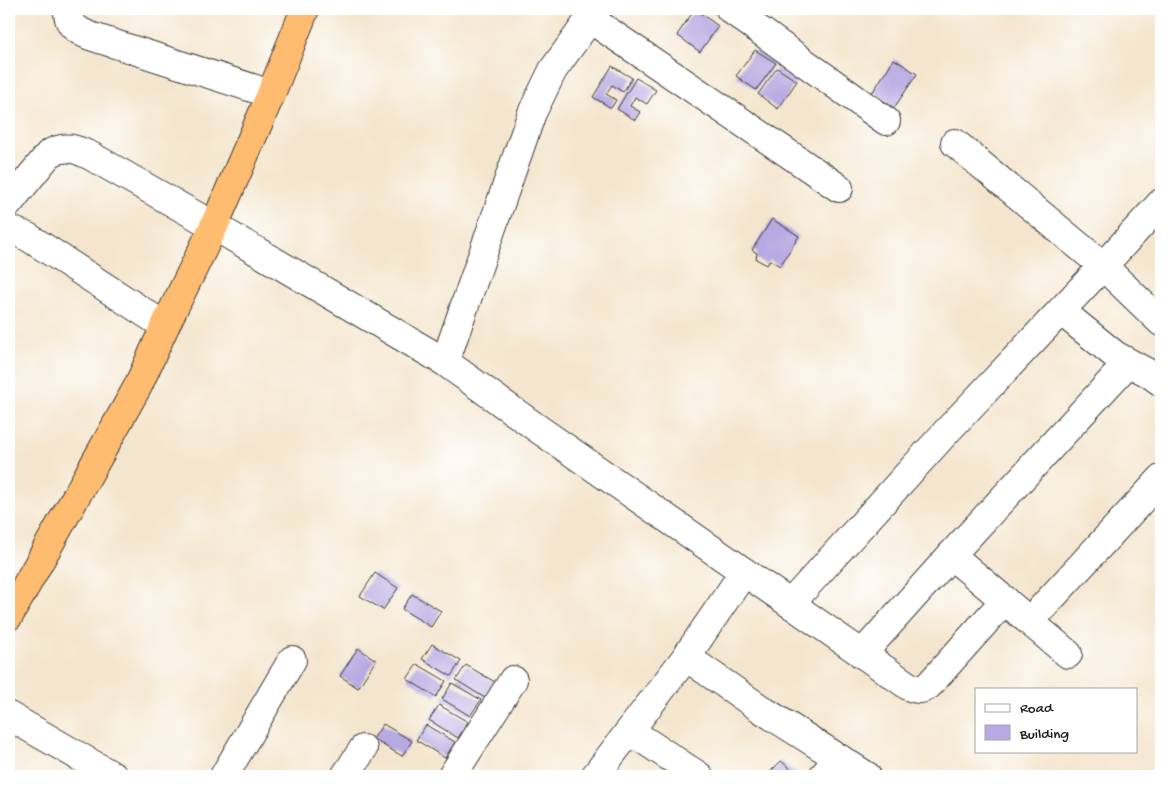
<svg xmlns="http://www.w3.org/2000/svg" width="1170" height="785" viewBox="0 0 1170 785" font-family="'Gochi Hand',sans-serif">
<rect width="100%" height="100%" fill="#fff"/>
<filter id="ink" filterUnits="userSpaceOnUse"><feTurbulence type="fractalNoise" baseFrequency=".02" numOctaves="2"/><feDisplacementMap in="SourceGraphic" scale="10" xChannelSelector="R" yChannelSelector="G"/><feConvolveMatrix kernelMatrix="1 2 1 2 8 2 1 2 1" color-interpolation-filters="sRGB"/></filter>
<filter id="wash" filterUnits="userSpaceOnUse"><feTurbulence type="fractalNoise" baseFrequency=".0096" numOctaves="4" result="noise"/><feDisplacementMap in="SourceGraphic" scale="20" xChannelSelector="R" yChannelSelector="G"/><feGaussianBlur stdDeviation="1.12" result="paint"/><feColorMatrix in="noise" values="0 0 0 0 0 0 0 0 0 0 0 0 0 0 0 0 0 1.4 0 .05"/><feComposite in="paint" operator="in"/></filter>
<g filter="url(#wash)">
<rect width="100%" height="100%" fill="#f4e6ce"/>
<g id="blocks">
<!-- building -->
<g fill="#b8a9e2">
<path d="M 695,9 L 718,26 L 700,52 L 677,35 Z"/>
<path d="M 755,50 L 776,63 L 756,90 L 736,76 Z"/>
<path d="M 894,59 L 917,74 L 894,108 L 872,93 Z"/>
<path d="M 612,66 L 632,78 L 623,92 L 612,85 L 606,94 L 616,100 L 611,108 L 593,97 Z"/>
<path d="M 777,68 L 797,81 L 778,109 L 758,94 Z"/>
<path d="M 636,78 L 656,90 L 647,104 L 635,97 L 630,106 L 640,112 L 635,120 L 617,109 Z"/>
<path d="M 772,219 L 799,236 L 780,266 L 770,260 L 767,265 L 756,259 L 757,253 L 752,250 Z"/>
<path d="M 375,573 L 398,588 L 383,610 L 360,596 Z"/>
<path d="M 412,594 L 441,611 L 431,627 L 402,609 Z"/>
<path d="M 432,644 L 461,661 L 451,676 L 422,659 Z"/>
<path d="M 358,648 L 376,660 L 358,688 L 340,676 Z"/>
<path d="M 417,664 L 446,681 L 436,697 L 407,679 Z"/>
<path d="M 466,665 L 495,682 L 485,698 L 456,680 Z"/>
<path d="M 452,683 L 481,700 L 470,716 L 442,699 Z"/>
<path d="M 439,705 L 468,722 L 458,738 L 429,720 Z"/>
<path d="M 383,724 L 412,741 L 402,756 L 373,739 Z"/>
<path d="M 426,725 L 455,742 L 445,758 L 416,740 Z"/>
<path d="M 781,761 L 799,776 L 769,776 L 767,775 Z"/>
</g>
</g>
</g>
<g filter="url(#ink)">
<use href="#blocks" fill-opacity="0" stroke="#3c3a37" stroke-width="1"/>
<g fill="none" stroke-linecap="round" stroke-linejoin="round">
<!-- minor casing -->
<g stroke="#3c3a37" stroke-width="30">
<g id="minor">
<path d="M 68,9 C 67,25 76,30 90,36 L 271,94"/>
<path d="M 730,9 L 886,121"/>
<path d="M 590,19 L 839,188"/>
<path d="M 955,143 L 1103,266 L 1161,322"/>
<path d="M 9,203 L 49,154 C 65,144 76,149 91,156 L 214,226 L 445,362 L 537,428 L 910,687 C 918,690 922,690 929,685 L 1005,600"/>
<path d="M 9,229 L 28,237 L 165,326"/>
<path d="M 1061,311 L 1115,355 L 1150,374 L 1161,382"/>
<path d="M 445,362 L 532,113 L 553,70 L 597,9"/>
<path d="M 951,555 L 1068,654"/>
<path d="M 790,604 L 947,431 L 1103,266 L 1161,203"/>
<path d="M 1030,621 L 1161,479"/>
<path d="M 862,654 L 951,555 L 1128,363"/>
<path d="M 686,657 L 761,709 L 867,776"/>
<path d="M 9,716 L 113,776"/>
<path d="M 630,731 L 699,776"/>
<path d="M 224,776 L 292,660"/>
<path d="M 345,776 L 363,749"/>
<path d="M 452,776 L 513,680"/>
<path d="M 595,776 L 686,657 L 744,572"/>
<path d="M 823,776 L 839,758"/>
</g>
</g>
<!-- highway casing -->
<g stroke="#3c3a37" stroke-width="30">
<path id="highway" d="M 9,616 L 138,386 L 165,326 L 214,226 L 271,94 L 305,9"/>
</g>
<!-- minor -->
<use href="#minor" stroke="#fff" stroke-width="28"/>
<!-- highway -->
<use href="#highway" stroke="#febc70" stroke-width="28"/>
</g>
</g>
<!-- margin -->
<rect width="1170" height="785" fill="none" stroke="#fff" stroke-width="30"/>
<!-- legend -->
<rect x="975" y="688" width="162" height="65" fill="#ffffff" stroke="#a4a4a4"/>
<rect x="985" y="704" width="25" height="8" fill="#ffffff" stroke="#a4a4a4"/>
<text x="1020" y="712" font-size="15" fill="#1c1c1c">Road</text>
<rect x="985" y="725" width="25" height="15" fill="#b8a9e2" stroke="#a4a4a4"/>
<text x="1020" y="738" font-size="15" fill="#1c1c1c">Building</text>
</svg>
